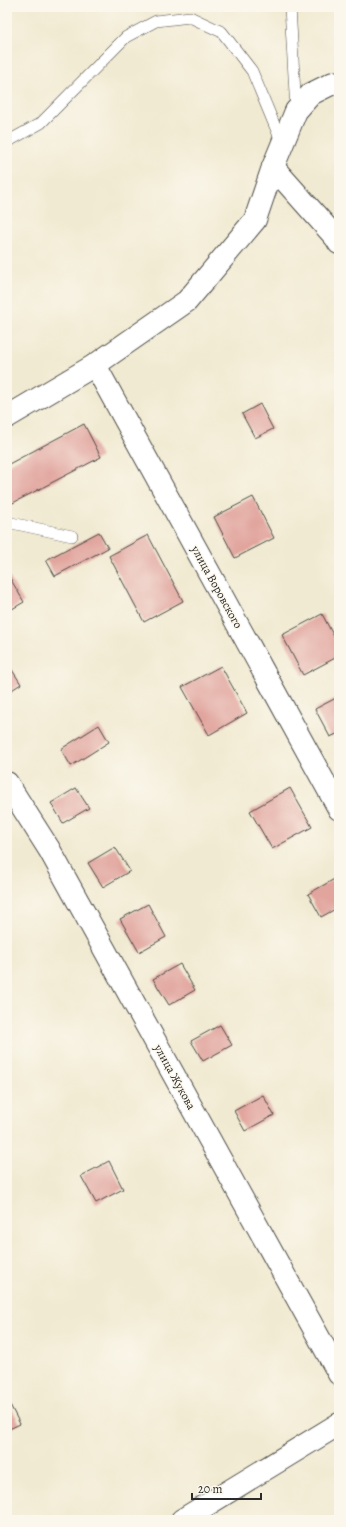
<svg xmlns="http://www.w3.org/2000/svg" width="346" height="1527" viewBox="0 0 346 1527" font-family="Alegreya,serif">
<rect width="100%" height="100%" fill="#fbf7ec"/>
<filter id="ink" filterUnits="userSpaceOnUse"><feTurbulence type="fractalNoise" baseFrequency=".025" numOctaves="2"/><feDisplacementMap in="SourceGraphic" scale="8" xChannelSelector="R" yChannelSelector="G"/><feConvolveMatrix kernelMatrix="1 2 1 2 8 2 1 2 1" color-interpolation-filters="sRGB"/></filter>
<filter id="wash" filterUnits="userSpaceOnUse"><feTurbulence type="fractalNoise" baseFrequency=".012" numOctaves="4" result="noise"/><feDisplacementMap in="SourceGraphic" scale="16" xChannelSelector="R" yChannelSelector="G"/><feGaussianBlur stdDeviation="0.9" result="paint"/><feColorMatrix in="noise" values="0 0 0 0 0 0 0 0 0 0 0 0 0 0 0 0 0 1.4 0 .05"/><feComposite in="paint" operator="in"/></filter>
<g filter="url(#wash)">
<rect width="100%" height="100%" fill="#f1ead2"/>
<g id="blocks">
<!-- building -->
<g fill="#e1a59e">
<path d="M 260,404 L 273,429 L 255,438 L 242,414 Z"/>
<path d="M 84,424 L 101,457 L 7,506 L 7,465 Z"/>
<path d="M 253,497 L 274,538 L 235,558 L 214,517 Z"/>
<path d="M 99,532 L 108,548 L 55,576 L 46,560 Z"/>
<path d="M 148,535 L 183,601 L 144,622 L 109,556 Z"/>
<path d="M 7,573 L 24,602 L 7,612 Z"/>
<path d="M 322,614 L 339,646 L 339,656 L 303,675 L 282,635 Z"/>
<path d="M 7,662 L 21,684 L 7,693 Z"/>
<path d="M 221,666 L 247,713 L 209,735 L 182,687 Z"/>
<path d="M 336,698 L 339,704 L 339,733 L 330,737 L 315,709 Z"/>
<path d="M 99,725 L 109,742 L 71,766 L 61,749 Z"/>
<path d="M 76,788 L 89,808 L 63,823 L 51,803 Z"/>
<path d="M 290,788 L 312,827 L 272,849 L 250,811 Z"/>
<path d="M 115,847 L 130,871 L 103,887 L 88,863 Z"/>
<path d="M 338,877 L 339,879 L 339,907 L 321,917 L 308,894 Z"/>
<path d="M 148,904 L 166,937 L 139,952 L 120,919 Z"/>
<path d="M 180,964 L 195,990 L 169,1005 L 153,979 Z"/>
<path d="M 220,1025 L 232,1045 L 203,1061 L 191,1041 Z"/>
<path d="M 263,1095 L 274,1115 L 245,1131 L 234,1111 Z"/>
<path d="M 109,1161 L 123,1189 L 96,1203 L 81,1176 Z"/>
<path d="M 7,1399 L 20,1424 L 7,1430 Z"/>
</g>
</g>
</g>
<g filter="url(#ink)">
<use href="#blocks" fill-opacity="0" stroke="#494844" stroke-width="1"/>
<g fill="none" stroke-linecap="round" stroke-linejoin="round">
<!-- lane casing -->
<g stroke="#494844" stroke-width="12">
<g id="lane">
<path d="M 290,7 L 296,111"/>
<path d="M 7,142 L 41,123 L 126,37 L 156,21 L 190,17 L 222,32 L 252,71 L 282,143"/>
<path d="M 7,522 L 72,536"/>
</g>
</g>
<!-- street casing -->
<g stroke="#494844" stroke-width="24">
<g id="street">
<path d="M 273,167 L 336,238 L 339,243"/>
<path d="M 95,365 L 339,809"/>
<path d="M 7,417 L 95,365 L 187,301 L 255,220 L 273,167 L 296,111 L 311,94 L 333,83 L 339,82"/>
<path d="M 7,783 L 49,849 L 339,1374"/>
<path d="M 182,1520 L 339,1424"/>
</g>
</g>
<!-- lane -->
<use href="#lane" stroke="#fff" stroke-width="11"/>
<!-- street -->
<use href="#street" stroke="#fff" stroke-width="22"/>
</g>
</g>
<g text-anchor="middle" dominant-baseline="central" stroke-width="3" stroke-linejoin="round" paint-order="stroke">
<!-- street labels -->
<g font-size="12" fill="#2b2b2b" stroke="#fbf7ec">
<text transform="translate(217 587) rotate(61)">улица Воровского</text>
<text transform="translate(175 1077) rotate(61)">улица Жукова</text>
</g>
</g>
<!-- margin -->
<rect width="346" height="1527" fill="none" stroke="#fbf7ec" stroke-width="24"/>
<!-- scale -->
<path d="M192 1493v6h69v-6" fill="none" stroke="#2b2b2b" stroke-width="2"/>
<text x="198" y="1493" font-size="12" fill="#2b2b2b" stroke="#fbf7ec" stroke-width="3" paint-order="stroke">20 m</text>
</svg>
